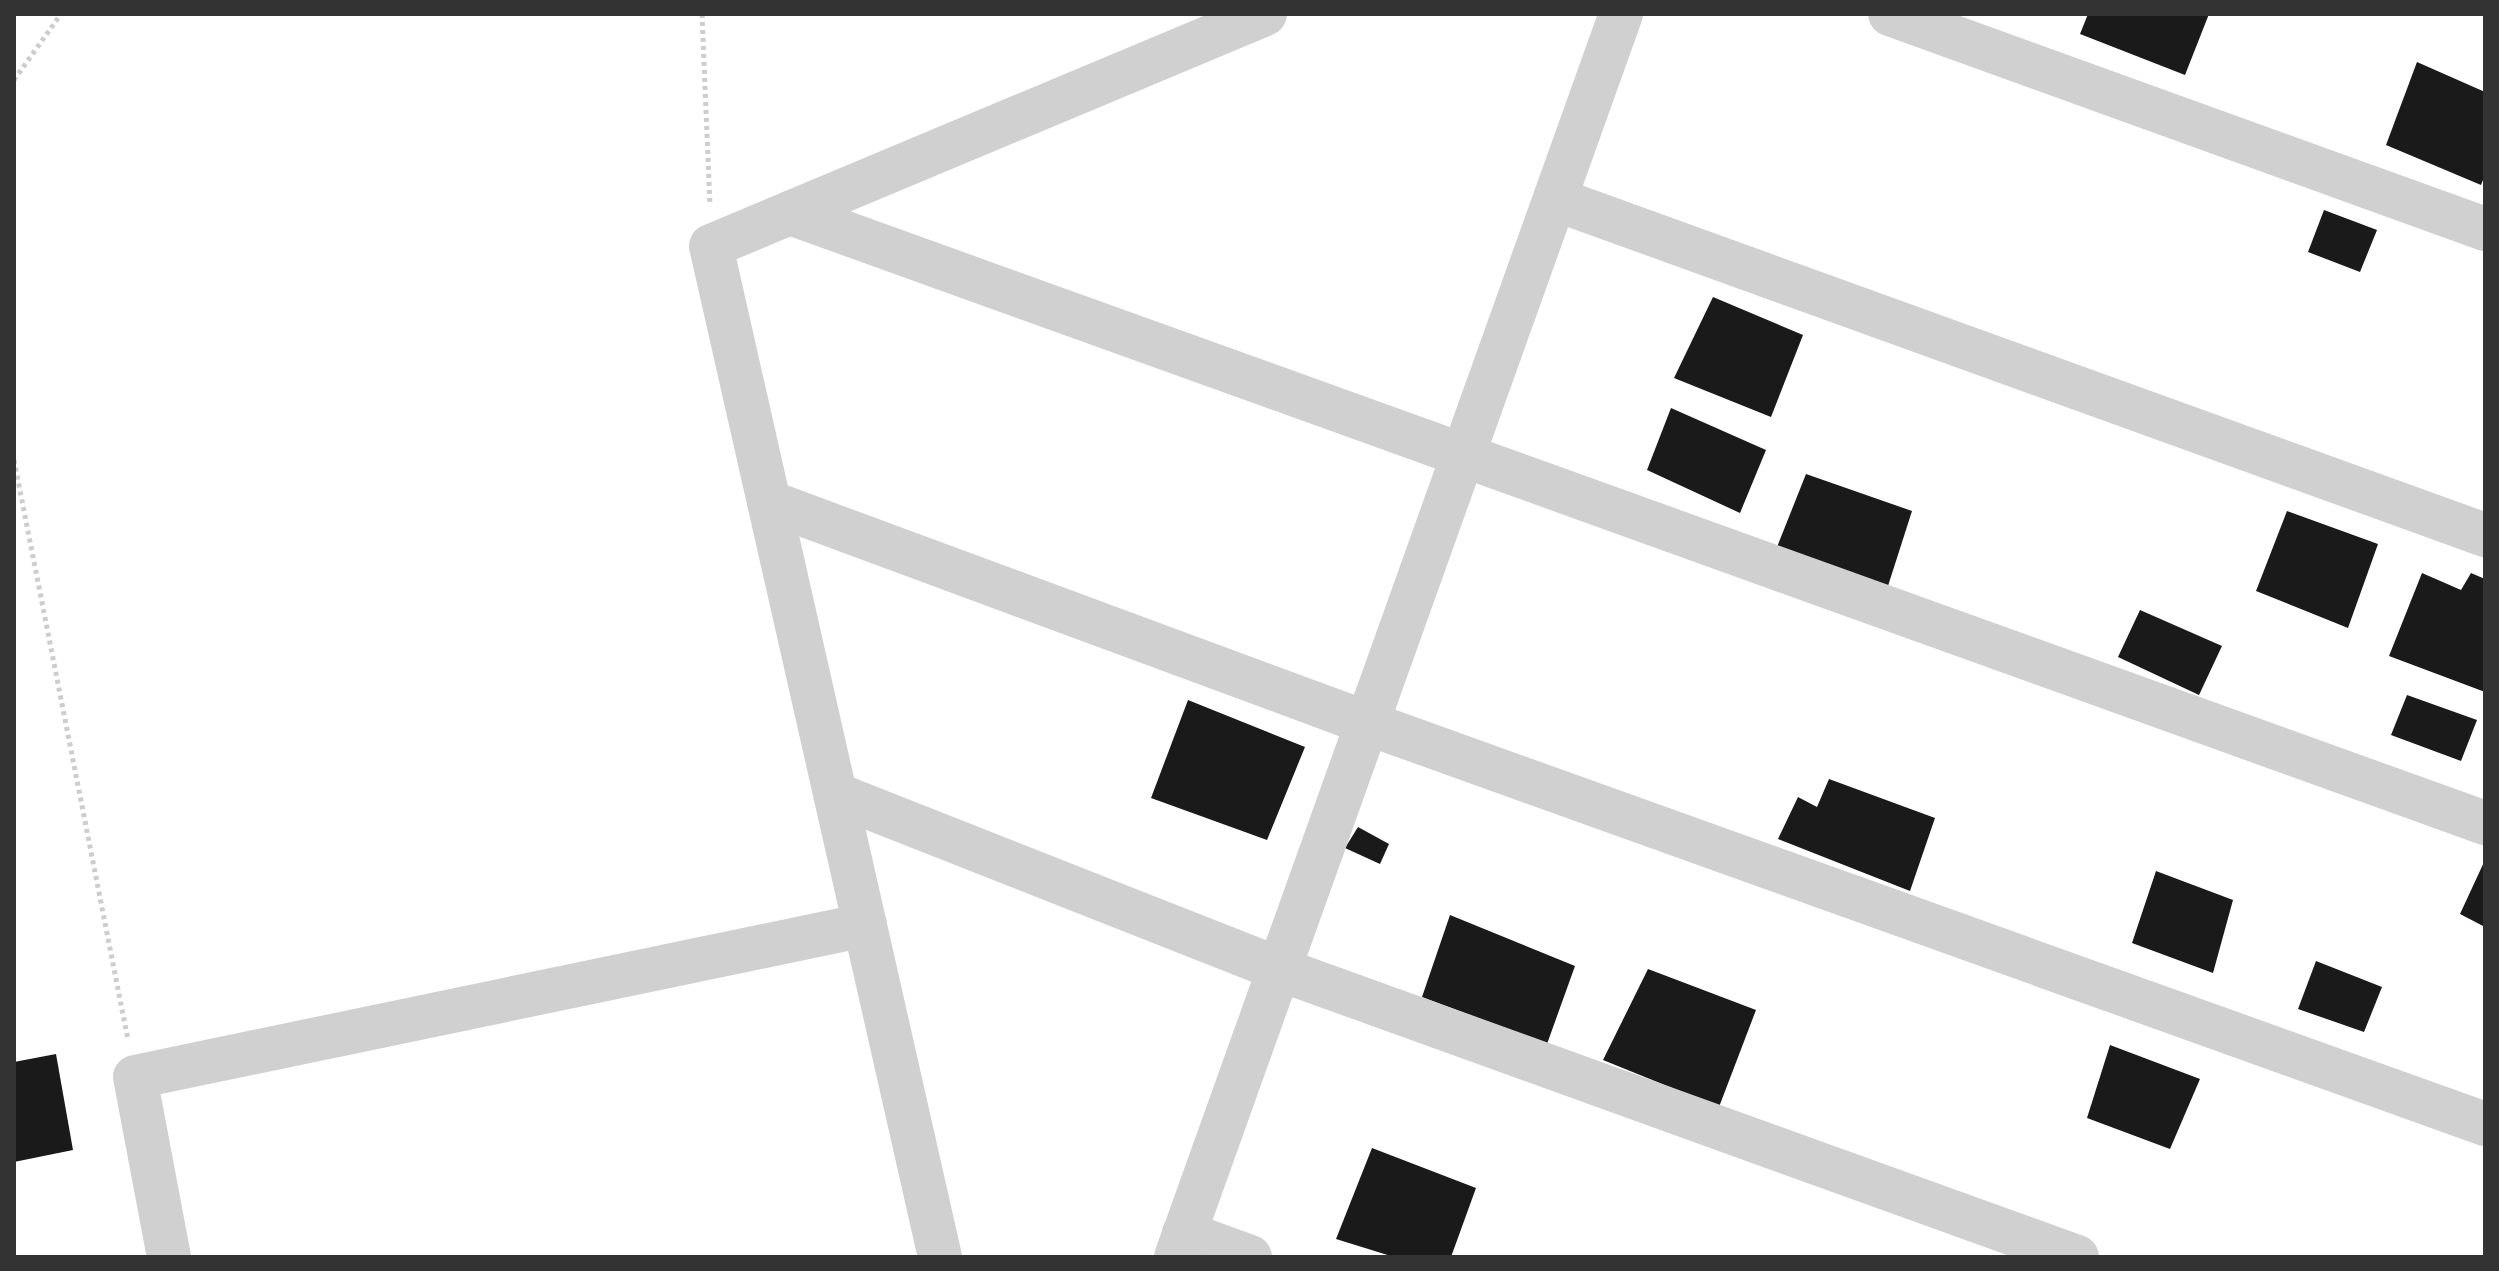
<svg xmlns="http://www.w3.org/2000/svg" width="2499" height="1271" viewBox="0 0 2499 1271" font-family="Barlow,sans-serif">
<rect width="100%" height="100%" fill="#fff"/>
<!-- building -->
<g fill="#1a1a1a">
<path d="M 2088,14 L 2209,14 L 2185,75 L 2080,34 Z"/>
<path d="M 2417,62 L 2485,92 L 2485,175 L 2481,185 L 2386,145 Z"/>
<path d="M 2324,210 L 2377,230 L 2360,272 L 2308,252 Z"/>
<path d="M 1713,297 L 1803,335 L 1771,417 L 1674,378 Z"/>
<path d="M 1671,408 L 1766,450 L 1740,513 L 1647,470 Z"/>
<path d="M 1806,474 L 1912,511 L 1887,589 L 1775,552 Z"/>
<path d="M 2287,511 L 2378,544 L 2348,628 L 2256,591 Z"/>
<path d="M 2422,573 L 2461,590 L 2471,573 L 2485,579 L 2485,692 L 2389,656 Z"/>
<path d="M 2140,610 L 2222,646 L 2199,695 L 2118,657 Z"/>
<path d="M 2407,695 L 2477,720 L 2461,761 L 2391,735 Z"/>
<path d="M 1188,700 L 1305,747 L 1267,840 L 1151,798 Z"/>
<path d="M 1829,779 L 1935,818 L 1910,891 L 1778,839 L 1798,797 L 1817,807 Z"/>
<path d="M 1358,827 L 1389,844 L 1380,864 L 1345,848 Z"/>
<path d="M 2485,860 L 2485,927 L 2460,914 Z"/>
<path d="M 2156,871 L 2233,900 L 2213,973 L 2132,943 Z"/>
<path d="M 1450,915 L 1575,966 L 1547,1044 L 1422,997 Z"/>
<path d="M 2316,961 L 2382,987 L 2364,1032 L 2298,1009 Z"/>
<path d="M 1648,969 L 1756,1010 L 1719,1107 L 1603,1060 Z"/>
<path d="M 2110,1045 L 2200,1079 L 2170,1149 L 2087,1118 Z"/>
<path d="M 56,1054 L 73,1150 L 14,1162 L 14,1062 Z"/>
<path d="M 1372,1148 L 1476,1188 L 1451,1257 L 1394,1257 L 1336,1239 Z"/>
</g>
<g fill="none" stroke-linecap="round" stroke-linejoin="round">
<!-- path -->
<g stroke="#cdcdcd" stroke-width="5" stroke-dasharray="4 4" stroke-linecap="butt">
<path d="M 702,14 L 710,205"/>
<path d="M 14,80 L 61,14"/>
<path d="M 14,460 L 128,1040"/>
</g>
<!-- minor -->
<g stroke="#d0d0d0" stroke-width="44">
<path d="M 1890,14 L 2485,229"/>
<path d="M 1555,199 L 2485,535"/>
<path d="M 790,213 L 2485,823"/>
<path d="M 769,502 L 1367,723 L 2485,1124"/>
<path d="M 835,794 L 1279,969 L 2077,1257"/>
<path d="M 1184,1233 L 1250,1257"/>
<path d="M 169,1257 L 135,1077 L 865,925"/>
<path d="M 940,1257 L 711,246 L 1265,14"/>
<path d="M 1176,1257 L 1621,14"/>
</g>
</g>
<!-- border -->
<rect width="2499" height="1271" fill="none" stroke="#333333" stroke-width="32"/>
</svg>
